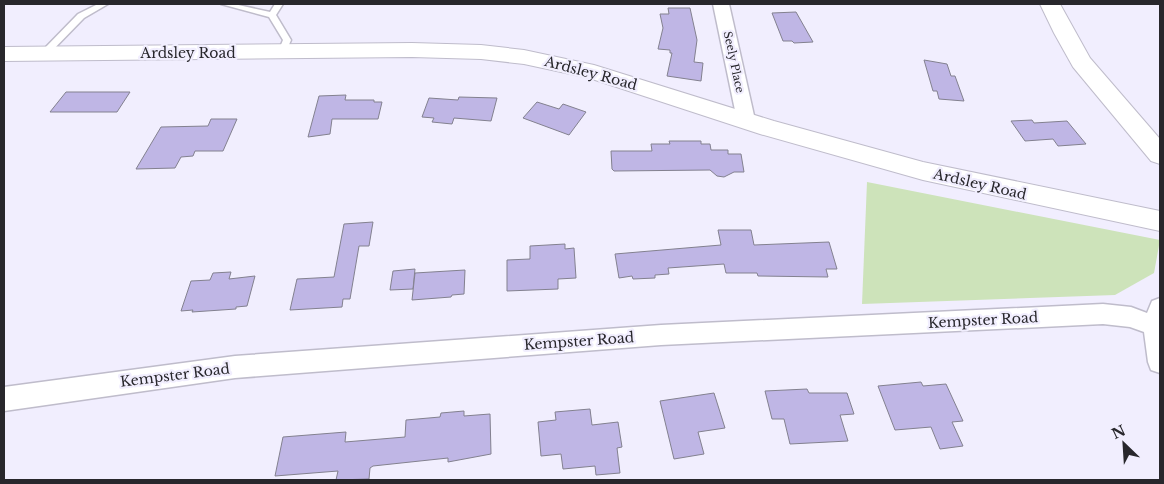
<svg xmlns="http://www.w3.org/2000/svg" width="1164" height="484" viewBox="0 0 1164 484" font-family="'Libre Baskerville',serif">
<rect width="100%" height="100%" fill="#f1eefe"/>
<!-- green -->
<path fill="#cde3ba" d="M 867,182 L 1160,240 L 1154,273 L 1115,295 L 862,304 Z"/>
<!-- building -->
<g fill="#bfb6e5" stroke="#83818f">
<path d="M 668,8 L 690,8 L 697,40 L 694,62 L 703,63 L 701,81 L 667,76 L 672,53 L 670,53 L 670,50 L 658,49 L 663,28 L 660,14 L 669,14 Z"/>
<path d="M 796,12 L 813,42 L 794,43 L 792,41 L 783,41 L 772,13 Z"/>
<path d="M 924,60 L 947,64 L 951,76 L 955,76 L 964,101 L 939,99 L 937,91 L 933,91 Z"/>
<path d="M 66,92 L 130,92 L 117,112 L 50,112 Z"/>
<path d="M 346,95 L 345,100 L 374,100 L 374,102 L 382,102 L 378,119 L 332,119 L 330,134 L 308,137 L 319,96 Z"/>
<path d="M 459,97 L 497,98 L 491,121 L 454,118 L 452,124 L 432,122 L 434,118 L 422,117 L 429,98 L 458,100 Z"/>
<path d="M 537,102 L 559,109 L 563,104 L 586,112 L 569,135 L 523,118 Z"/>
<path d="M 211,119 L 237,119 L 223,151 L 195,151 L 193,156 L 181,157 L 175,168 L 136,169 L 161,127 L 208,126 Z"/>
<path d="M 1032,120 L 1034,123 L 1067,121 L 1086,144 L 1058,146 L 1053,139 L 1025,141 L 1011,121 Z"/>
<path d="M 669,141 L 701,141 L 701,144 L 710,144 L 711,150 L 728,150 L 728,154 L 741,154 L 744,172 L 734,172 L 724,177 L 717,176 L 710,170 L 614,171 L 612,169 L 611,151 L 652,151 L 651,144 L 670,144 Z"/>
<path d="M 373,222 L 369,246 L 359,246 L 350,299 L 343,299 L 342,307 L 290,310 L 297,279 L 334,277 L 344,224 Z"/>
<path d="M 718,230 L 751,230 L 754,245 L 829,242 L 837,269 L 826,269 L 828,277 L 758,276 L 757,273 L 726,273 L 724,264 L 668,268 L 669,274 L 655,275 L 655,278 L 633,279 L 632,276 L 619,278 L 615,254 L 721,245 Z"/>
<path d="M 565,244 L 565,249 L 574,248 L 576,278 L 558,279 L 558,289 L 507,291 L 507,260 L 530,259 L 530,246 Z"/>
<path d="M 415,269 L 413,289 L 390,290 L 393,271 Z"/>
<path d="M 465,270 L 464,294 L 452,295 L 451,297 L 412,300 L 415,273 Z"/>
<path d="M 231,272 L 229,279 L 255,276 L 247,306 L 236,307 L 236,309 L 192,312 L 193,310 L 181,311 L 191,281 L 210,280 L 213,273 Z"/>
<path d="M 921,382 L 923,386 L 946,384 L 963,421 L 952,422 L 963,446 L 940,449 L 931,427 L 895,430 L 878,386 Z"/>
<path d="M 807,389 L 809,393 L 847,393 L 854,414 L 840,415 L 848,441 L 790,444 L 784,419 L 772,419 L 765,391 Z"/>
<path d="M 714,393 L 725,428 L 698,432 L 704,454 L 674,459 L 660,401 Z"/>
<path d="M 590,409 L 592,425 L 618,422 L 622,447 L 617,448 L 620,473 L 596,475 L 595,466 L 563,469 L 561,454 L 541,456 L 538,422 L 556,420 L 555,412 Z"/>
<path d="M 464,411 L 464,416 L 490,414 L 491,454 L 448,462 L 448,458 L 373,466 L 370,468 L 369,479 L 336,480 L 338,471 L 275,476 L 283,437 L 346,432 L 345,442 L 405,437 L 406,420 L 440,417 L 441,413 Z"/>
</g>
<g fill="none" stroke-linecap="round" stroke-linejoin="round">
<!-- service casing -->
<g stroke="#bfbccb" stroke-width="3">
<g id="service">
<path d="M 98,4 L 108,4 L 84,18 L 47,56 L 41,56 L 41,52 L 78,14 Z"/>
<path d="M 221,4 L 234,4 L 270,12 L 275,4 L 283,4 L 276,15 L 291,40 L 285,54 L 279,54 L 278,52 L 283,40 L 269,17 Z"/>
</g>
</g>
<!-- minor casing -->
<g stroke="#bfbccb" stroke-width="3">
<g id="minor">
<path d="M 713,4 L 729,4 L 755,120 L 752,124 L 746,126 L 740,124 L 737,120 Z"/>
<path d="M 1160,298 L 1160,373 L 1151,370 L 1148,362 L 1144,332 L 1130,327 L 1103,324 L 661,345 L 235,378 L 4,411 L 4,387 L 235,356 L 661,325 L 1103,304 L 1131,307 L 1147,313 L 1152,301 Z"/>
</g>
</g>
<!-- tertiary casing -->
<g stroke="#bfbccb" stroke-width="2">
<path id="tertiary" d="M 1040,4 L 1060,4 L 1090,58 L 1160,139 L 1160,164 L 1151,161 L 1073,67 L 1054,33 Z"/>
</g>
<!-- secondary casing -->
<g stroke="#bfbccb" stroke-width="2">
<path id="secondary" d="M 412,43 L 481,45 L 524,50 L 594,65 L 774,121 L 923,162 L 1160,211 L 1160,231 L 923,180 L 760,134 L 589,78 L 524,64 L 481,59 L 412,57 L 4,61 L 4,47 Z"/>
</g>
<!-- service -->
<use href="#service" fill="#fff" fill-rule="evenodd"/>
<!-- minor -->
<use href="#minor" fill="#fff" fill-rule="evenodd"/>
<!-- tertiary -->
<use href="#tertiary" fill="#fff" fill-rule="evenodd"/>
<!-- secondary -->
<use href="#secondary" fill="#fff" fill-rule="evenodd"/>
</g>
<g text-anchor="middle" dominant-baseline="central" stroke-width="4.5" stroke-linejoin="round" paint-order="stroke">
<!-- far-street labels -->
<g font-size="11" fill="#28272c" stroke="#f1eefe">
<text transform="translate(734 62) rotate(78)">Seely Place</text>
</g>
<!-- street labels -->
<g font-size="14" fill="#28272c" stroke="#f1eefe">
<text x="188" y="53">Ardsley Road</text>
<text transform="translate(591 73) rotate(15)">Ardsley Road</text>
<text transform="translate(980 184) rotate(13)">Ardsley Road</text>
<text transform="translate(983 320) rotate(-3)">Kempster Road</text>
<text transform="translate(579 341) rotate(-4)">Kempster Road</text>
<text transform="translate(175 375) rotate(-7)">Kempster Road</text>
</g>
</g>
<!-- border -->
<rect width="1164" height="484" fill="none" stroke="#28272c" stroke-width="10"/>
<!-- north arrow -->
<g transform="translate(1124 444) rotate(335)" stroke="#f1eefe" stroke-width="4" paint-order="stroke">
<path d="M0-4L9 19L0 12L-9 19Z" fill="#28272c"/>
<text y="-8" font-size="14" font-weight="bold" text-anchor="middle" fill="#28272c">N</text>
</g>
</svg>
